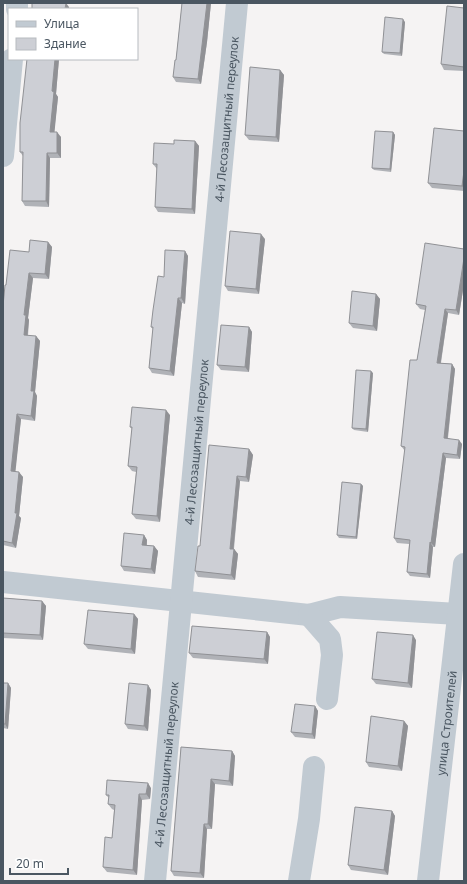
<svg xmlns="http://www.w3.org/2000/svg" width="467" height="884" viewBox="0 0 467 884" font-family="'Noto Sans',sans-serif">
<rect width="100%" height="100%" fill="#f5f3f3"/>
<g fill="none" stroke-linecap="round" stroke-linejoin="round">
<!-- minor -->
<g stroke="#c1cad2" stroke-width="22">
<path d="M 17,9 L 17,3"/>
<path d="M 3,156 L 12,59"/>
<path d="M 3,582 L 309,615 L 340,607 L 458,614"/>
<path d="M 309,615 L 330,639 L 332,655 L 327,699"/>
<path id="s1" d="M 155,881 L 237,3"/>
<path d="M 299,881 L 309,819 L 314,767"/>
<path id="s2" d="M 428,881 L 464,564"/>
</g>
</g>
<!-- wall -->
<g fill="#b0b2b7">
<path d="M 182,3 L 211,3 L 207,42 L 201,84 L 176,82 L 173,77 L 176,60 Z"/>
<path d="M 464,8 L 464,71 L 444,70 L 441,64 Z"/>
<path d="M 405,22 L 402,56 L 384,54 L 382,52 Z"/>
<path d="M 27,59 L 59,59 L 56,94 L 58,97 L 54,132 L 61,137 L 61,158 L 50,158 L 49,207 L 25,206 L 22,201 L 23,156 L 20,152 Z"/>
<path d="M 280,70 L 284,75 L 279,142 L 249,140 L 245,135 Z"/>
<path d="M 464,131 L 464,191 L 432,188 L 428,183 Z"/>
<path d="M 393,132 L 395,135 L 391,172 L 374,170 L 372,168 Z"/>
<path d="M 195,141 L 199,146 L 195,214 L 158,212 L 155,207 L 157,169 L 153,164 L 174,144 Z"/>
<path d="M 265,239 L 259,294 L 228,291 L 225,286 Z"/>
<path d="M 48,242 L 52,247 L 49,279 L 33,278 L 28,318 L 29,320 L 28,336 L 36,336 L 40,341 L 35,392 L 37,396 L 35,421 L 21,419 L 15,471 L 23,477 L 19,516 L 21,518 L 16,548 L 3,545 L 3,306 L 6,285 L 29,252 Z"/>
<path d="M 464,249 L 464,284 L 459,315 L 448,313 L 441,363 L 452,364 L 455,369 L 448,438 L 462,444 L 460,459 L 446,458 L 435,547 L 433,547 L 430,578 L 410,576 L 407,572 L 409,544 L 397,543 L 394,538 L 405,451 L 401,446 L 417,360 L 425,310 L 420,309 L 416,304 Z"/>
<path d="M 185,251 L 188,256 L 185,304 L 182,303 L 174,376 L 152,373 L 149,368 L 153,329 L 151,327 L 164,277 Z"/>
<path d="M 376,294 L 380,299 L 377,331 L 353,328 L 349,323 Z"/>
<path d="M 249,327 L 252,332 L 249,372 L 221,370 L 217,365 Z"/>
<path d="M 373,373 L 368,432 L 354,430 L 352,428 Z"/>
<path d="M 170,415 L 160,522 L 136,519 L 132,514 L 136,472 L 132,471 L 128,466 L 132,429 L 130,427 Z"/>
<path d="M 249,449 L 253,455 L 249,482 L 240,481 L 234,549 L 238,554 L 235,580 L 198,577 L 195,571 L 200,546 Z"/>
<path d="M 361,484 L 363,486 L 357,539 L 339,538 L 337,535 Z"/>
<path d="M 144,535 L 147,540 L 147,545 L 154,546 L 158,551 L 155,574 L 124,571 L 121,566 Z"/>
<path d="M 3,598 L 42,601 L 46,606 L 43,640 L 3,638 Z"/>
<path d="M 134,614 L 138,619 L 135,654 L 88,649 L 84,644 Z"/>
<path d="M 267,632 L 270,637 L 268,664 L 193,658 L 189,653 Z"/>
<path d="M 416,640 L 412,688 L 376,684 L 372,679 Z"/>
<path d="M 3,683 L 8,683 L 11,688 L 8,729 L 3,728 Z"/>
<path d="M 148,685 L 151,690 L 148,731 L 128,729 L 125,724 Z"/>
<path d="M 315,706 L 318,711 L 315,739 L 295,737 L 291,732 Z"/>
<path d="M 404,721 L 408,726 L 402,771 L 369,767 L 366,762 Z"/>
<path d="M 181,747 L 232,751 L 235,756 L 233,786 L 215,784 L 212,829 L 207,829 L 204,878 L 174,876 L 171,871 Z"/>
<path d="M 151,788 L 150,799 L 142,800 L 137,875 L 107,872 L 103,867 L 112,838 L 114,810 L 112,809 L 108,804 L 109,798 L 106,795 Z"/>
<path d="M 392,811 L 395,816 L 388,875 L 351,870 L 348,865 Z"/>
</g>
<!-- shaded-wall -->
<g fill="#909195">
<path d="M 66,3 L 69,7 L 69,9 L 65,9 Z"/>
<path d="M 207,3 L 211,3 L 207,42 L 201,84 L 198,79 Z"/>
<path d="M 403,19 L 405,22 L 402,56 L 400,53 Z"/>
<path d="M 55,59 L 59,59 L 56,94 L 58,97 L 54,137 L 50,132 L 52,91 Z"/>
<path d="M 280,70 L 284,75 L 279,142 L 276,137 Z"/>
<path d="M 57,132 L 61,137 L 61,158 L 57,153 Z"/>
<path d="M 393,132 L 395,135 L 391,172 L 390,169 Z"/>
<path d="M 195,141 L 199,146 L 195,214 L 192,209 Z"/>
<path d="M 47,153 L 50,158 L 49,207 L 46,201 Z"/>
<path d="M 464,171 L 464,189 L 462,186 Z"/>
<path d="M 261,234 L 265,239 L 259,294 L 256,289 Z"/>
<path d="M 48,242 L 52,247 L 49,279 L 45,274 Z"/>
<path d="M 185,251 L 188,256 L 185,304 L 181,298 Z"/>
<path d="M 464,258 L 464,284 L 459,315 L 456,310 Z"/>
<path d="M 29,273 L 33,278 L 28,318 L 29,320 L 27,340 L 24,335 L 24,315 Z"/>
<path d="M 376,294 L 380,299 L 377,331 L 373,326 Z"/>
<path d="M 178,298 L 182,303 L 174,376 L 170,371 Z"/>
<path d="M 445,309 L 448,313 L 440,367 L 437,363 Z"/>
<path d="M 249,327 L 252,332 L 249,372 L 245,367 Z"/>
<path d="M 36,336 L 40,341 L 35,392 L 37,396 L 35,421 L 31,416 L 31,391 Z"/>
<path d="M 452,364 L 455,369 L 447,443 L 444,438 Z"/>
<path d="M 371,371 L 373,373 L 368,432 L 366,429 Z"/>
<path d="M 166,410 L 170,415 L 160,522 L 157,516 Z"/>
<path d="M 17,414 L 21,419 L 15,476 L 11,471 Z"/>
<path d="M 459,440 L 462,444 L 460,459 L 457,455 Z"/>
<path d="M 249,449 L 253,455 L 249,482 L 246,477 Z"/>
<path d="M 443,453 L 446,458 L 435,547 L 431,543 Z"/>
<path d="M 19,472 L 23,477 L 19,516 L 21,518 L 16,548 L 12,543 Z"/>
<path d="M 237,476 L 240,481 L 233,554 L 230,549 Z"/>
<path d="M 361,484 L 363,486 L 357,539 L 356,537 Z"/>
<path d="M 144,535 L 147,540 L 146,550 L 142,545 Z"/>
<path d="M 430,542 L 433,547 L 430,578 L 427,574 Z"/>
<path d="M 154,546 L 158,551 L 155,574 L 151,569 Z"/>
<path d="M 234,549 L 238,554 L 235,580 L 231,575 Z"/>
<path d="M 42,601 L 46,606 L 43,640 L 40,635 Z"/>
<path d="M 134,614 L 138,619 L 135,654 L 131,649 Z"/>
<path d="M 267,632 L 270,637 L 268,664 L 264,659 Z"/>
<path d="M 413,635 L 416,640 L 412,688 L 408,683 Z"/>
<path d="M 8,683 L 11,688 L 8,729 L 5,724 Z"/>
<path d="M 148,685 L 151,690 L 148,731 L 144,726 Z"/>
<path d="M 315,706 L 318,711 L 315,739 L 312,734 Z"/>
<path d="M 404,721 L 408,726 L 402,771 L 398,766 Z"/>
<path d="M 232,751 L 235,756 L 233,786 L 229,781 Z"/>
<path d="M 211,779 L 215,784 L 212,829 L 208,824 Z"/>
<path d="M 148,783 L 151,788 L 150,799 L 146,794 Z"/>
<path d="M 139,794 L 142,800 L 137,875 L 133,870 Z"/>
<path d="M 392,811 L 395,816 L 388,875 L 384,870 Z"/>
<path d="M 204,824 L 207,829 L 204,878 L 200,873 Z"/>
</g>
<!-- building -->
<g fill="#cdcfd5" stroke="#909195">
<path d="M 32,3 L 66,3 L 65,9 L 32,9 Z"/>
<path d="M 182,3 L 207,3 L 203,37 L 198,79 L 173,77 L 175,60 L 176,60 Z"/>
<path d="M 447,6 L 464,8 L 464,67 L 441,64 Z"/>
<path d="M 385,17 L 403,19 L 400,53 L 382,52 Z"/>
<path d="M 27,59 L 55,59 L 52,91 L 54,92 L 50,132 L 57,132 L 57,153 L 47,153 L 46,201 L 22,201 L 23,152 L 20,152 L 20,123 Z"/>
<path d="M 250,67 L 280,70 L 276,137 L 245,135 Z"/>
<path d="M 434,128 L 464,131 L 464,171 L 462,186 L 428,183 Z"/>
<path d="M 375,131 L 393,132 L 390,169 L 372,168 Z"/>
<path d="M 174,140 L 195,141 L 192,209 L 155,207 L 157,164 L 153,164 L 154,143 L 174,144 Z"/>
<path d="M 230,231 L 261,234 L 256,289 L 225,286 Z"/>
<path d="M 30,240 L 48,242 L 45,274 L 29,273 L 24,315 L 26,315 L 24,335 L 36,336 L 31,391 L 34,391 L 31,416 L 17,414 L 11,471 L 19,472 L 15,513 L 17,513 L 12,543 L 3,541 L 3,306 L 5,285 L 6,285 L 10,250 L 29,252 Z"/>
<path d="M 425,243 L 464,249 L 464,258 L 456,310 L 445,309 L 437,363 L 452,364 L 444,438 L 459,440 L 457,455 L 443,453 L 431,543 L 430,542 L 427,574 L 407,572 L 410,540 L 394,538 L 405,447 L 401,446 L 410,360 L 417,360 L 426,306 L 416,304 Z"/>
<path d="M 165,250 L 185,251 L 181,298 L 178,298 L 170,371 L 149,368 L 153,327 L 151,327 L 153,310 L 158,276 L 164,277 Z"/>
<path d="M 352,291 L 376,294 L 373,326 L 349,323 Z"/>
<path d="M 221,325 L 249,327 L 245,367 L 217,365 Z"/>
<path d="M 356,370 L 371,371 L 366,429 L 352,428 Z"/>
<path d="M 132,407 L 166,410 L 157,516 L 132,514 L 137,467 L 128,466 L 132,427 L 130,427 Z"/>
<path d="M 209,445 L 249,449 L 246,477 L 237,476 L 230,549 L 234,549 L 231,575 L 195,571 L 198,546 L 200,546 Z"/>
<path d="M 342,482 L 361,484 L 356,537 L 337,535 Z"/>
<path d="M 124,533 L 144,535 L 142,545 L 154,546 L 151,569 L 121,566 Z"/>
<path d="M 3,598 L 42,601 L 40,635 L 3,633 Z"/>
<path d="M 88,610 L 134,614 L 131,649 L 84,644 Z"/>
<path d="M 192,626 L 267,632 L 264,659 L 189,653 Z"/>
<path d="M 377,632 L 413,635 L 408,683 L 372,679 Z"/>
<path d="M 3,683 L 8,683 L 5,724 L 3,724 Z"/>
<path d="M 129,683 L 148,685 L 144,726 L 125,724 Z"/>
<path d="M 295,704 L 315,706 L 312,734 L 291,732 Z"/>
<path d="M 371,716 L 404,721 L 398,766 L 366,762 Z"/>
<path d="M 181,747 L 232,751 L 229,781 L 211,779 L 208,824 L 204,824 L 200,873 L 171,871 Z"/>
<path d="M 107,780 L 148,783 L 146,794 L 139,794 L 133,870 L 103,867 L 105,837 L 112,838 L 115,805 L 108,804 L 109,795 L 106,795 Z"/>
<path d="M 355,807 L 392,811 L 384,870 L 348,865 Z"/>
</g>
<g text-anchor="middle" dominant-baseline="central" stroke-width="3.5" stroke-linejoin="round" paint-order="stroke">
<!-- street labels -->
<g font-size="12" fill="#4a5661" stroke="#fff">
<text stroke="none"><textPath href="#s1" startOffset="765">4-й Лесозащитный переулок</textPath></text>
<text stroke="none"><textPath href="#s1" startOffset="441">4-й Лесозащитный переулок</textPath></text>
<text stroke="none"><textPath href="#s2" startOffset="159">улица Строителей</textPath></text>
<text stroke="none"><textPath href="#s1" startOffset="117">4-й Лесозащитный переулок</textPath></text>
</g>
</g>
<!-- border -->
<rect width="467" height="884" fill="none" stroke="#4a5661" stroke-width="8"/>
<!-- legend -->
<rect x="8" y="8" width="130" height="52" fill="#ffffff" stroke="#b7bbc0"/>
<rect x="16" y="21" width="20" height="6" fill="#c1cad2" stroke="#b7bbc0"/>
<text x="44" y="28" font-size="12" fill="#4a5661">Улица</text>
<rect x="16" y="38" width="20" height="12" fill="#cdcfd5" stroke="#b7bbc0"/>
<text x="44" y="48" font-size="12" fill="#4a5661">Здание</text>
<!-- scale -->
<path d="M10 868v6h58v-6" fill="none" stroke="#4a5661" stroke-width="2"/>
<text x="16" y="868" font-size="12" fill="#4a5661" stroke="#ffffff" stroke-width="3" paint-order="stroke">20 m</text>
</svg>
